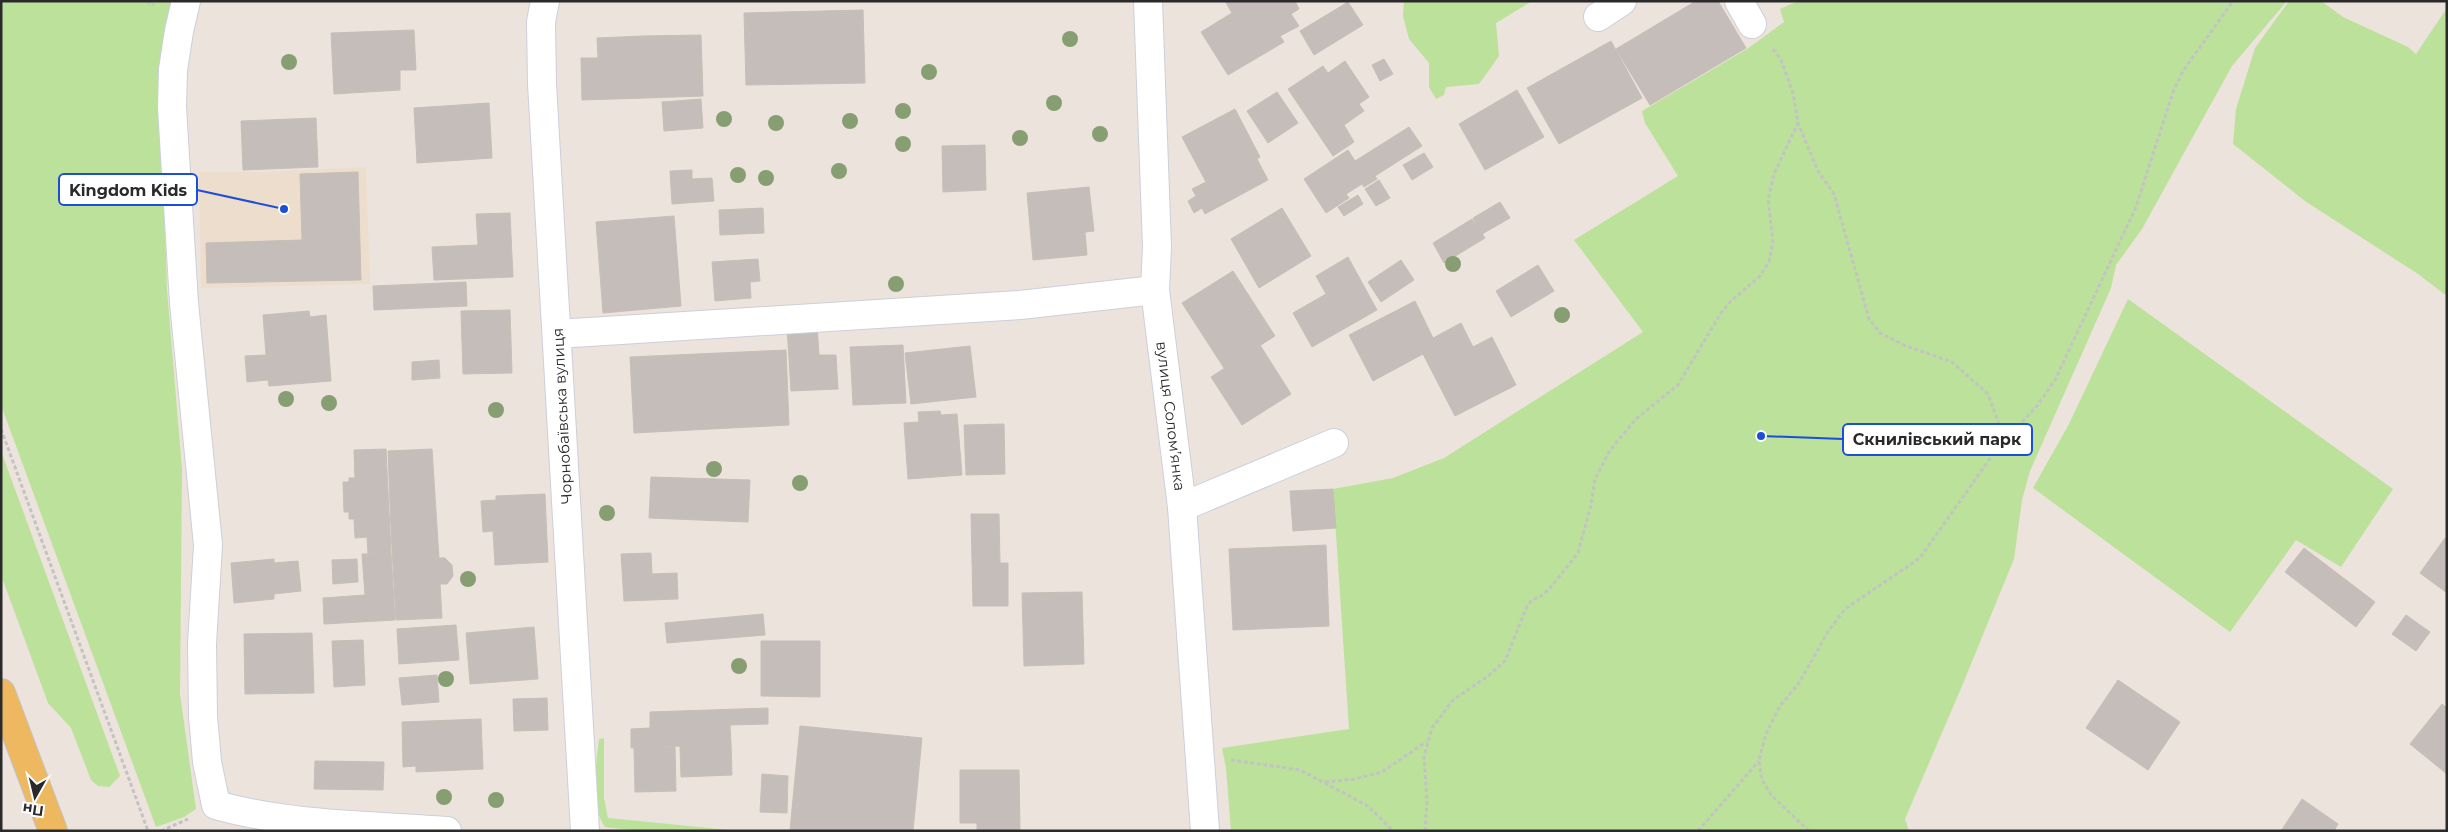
<svg xmlns="http://www.w3.org/2000/svg" width="2448" height="832" viewBox="0 0 2448 832" font-family="Montserrat,sans-serif">
<rect width="100%" height="100%" fill="#ece3dc"/>
<!-- education -->
<path fill="#edddcc" d="M 366,167 L 370,284 L 201,288 L 199,172 L 266,172 Z"/>
<!-- green -->
<g fill="#bce19a">
<path d="M 1,1 L 176,1 L 162,134 L 167,290 L 182,469 L 180,694 L 196,809 L 184,817 L 156,827 L 1,405 Z"/>
<path d="M 1404,1 L 1532,1 L 1496,23 L 1499,56 L 1479,84 L 1446,87 L 1444,95 L 1436,99 L 1429,87 L 1429,63 L 1409,39 L 1403,16 Z"/>
<path d="M 1798,1 L 2287,1 L 2232,66 L 2142,229 L 2116,265 L 2111,288 L 2030,471 L 2022,500 L 2014,559 L 1962,686 L 1905,819 L 1909,831 L 1231,831 L 1226,768 L 1222,748 L 1349,729 L 1333,489 L 1393,478 L 1444,458 L 1643,332 L 1574,240 L 1678,176 L 1645,123 L 1642,111 L 1747,49 L 1784,22 L 1780,9 Z"/>
<path d="M 2289,1 L 2321,1 L 2343,17 L 2408,47 L 2416,54 L 2447,8 L 2447,296 L 2418,274 L 2305,201 L 2233,144 L 2236,109 L 2255,48 Z"/>
<path d="M 2128,299 L 2393,489 L 2341,567 L 2296,540 L 2230,632 L 2033,488 L 2069,424 Z"/>
<path d="M 1,451 L 120,776 L 109,787 L 98,786 L 91,780 L 71,728 L 48,703 L 1,575 Z"/>
<path d="M 604,738 L 604,798 L 608,818 L 739,831 L 641,831 L 605,827 C 590,806 596,764 599,739 Z"/>
</g>
<!-- building -->
<g fill="#c4bdb9" stroke="#c7beb6">
<path d="M 1225,1 L 1295,1 L 1299,9 L 1291,14 L 1299,26 L 1280,36 L 1284,42 L 1228,75 L 1201,32 L 1232,13 Z"/>
<path d="M 1696,1 L 1718,1 L 1746,48 L 1650,105 L 1616,49 Z"/>
<path d="M 1348,2 L 1363,25 L 1314,55 L 1300,31 Z"/>
<path d="M 863,10 L 865,83 L 746,85 L 744,13 Z"/>
<path d="M 414,30 L 416,70 L 400,70 L 400,90 L 334,94 L 331,33 Z"/>
<path d="M 701,35 L 702,65 L 644,67 L 643,36 Z"/>
<path d="M 643,36 L 645,98 L 582,100 L 581,58 L 598,58 L 597,38 Z"/>
<path d="M 1611,41 L 1642,98 L 1559,144 L 1527,88 Z"/>
<path d="M 1384,59 L 1393,74 L 1380,81 L 1372,65 Z"/>
<path d="M 1345,61 L 1369,97 L 1359,104 L 1364,111 L 1344,125 L 1354,142 L 1333,156 L 1288,89 L 1323,66 L 1328,73 Z"/>
<path d="M 702,65 L 703,96 L 645,98 L 644,67 Z"/>
<path d="M 1517,90 L 1544,137 L 1485,170 L 1459,124 Z"/>
<path d="M 1277,92 L 1298,123 L 1268,143 L 1247,111 Z"/>
<path d="M 701,99 L 703,128 L 664,131 L 662,102 Z"/>
<path d="M 489,103 L 492,158 L 417,163 L 414,108 Z"/>
<path d="M 1235,109 L 1260,157 L 1257,159 L 1268,180 L 1205,214 L 1202,208 L 1194,213 L 1188,201 L 1196,196 L 1192,189 L 1206,182 L 1182,137 Z"/>
<path d="M 316,118 L 318,167 L 243,170 L 241,121 Z"/>
<path d="M 1409,127 L 1422,146 L 1375,176 L 1377,179 L 1364,187 L 1362,184 L 1346,194 L 1349,198 L 1326,213 L 1304,179 L 1348,150 L 1355,161 Z"/>
<path d="M 985,145 L 986,190 L 943,192 L 942,146 Z"/>
<path d="M 1424,153 L 1433,167 L 1412,180 L 1403,165 Z"/>
<path d="M 692,170 L 692,179 L 712,178 L 714,201 L 672,204 L 670,171 Z"/>
<path d="M 358,172 L 361,280 L 207,283 L 206,243 L 302,240 L 300,174 Z"/>
<path d="M 1379,180 L 1390,198 L 1376,206 L 1365,189 Z"/>
<path d="M 1089,187 L 1094,231 L 1085,232 L 1087,255 L 1033,260 L 1027,193 Z"/>
<path d="M 1358,195 L 1363,204 L 1344,216 L 1338,207 Z"/>
<path d="M 1500,202 L 1510,218 L 1482,234 L 1473,218 Z"/>
<path d="M 763,208 L 764,233 L 720,235 L 719,210 Z"/>
<path d="M 1282,208 L 1311,256 L 1259,288 L 1231,239 Z"/>
<path d="M 510,213 L 513,277 L 434,280 L 432,247 L 478,245 L 476,214 Z"/>
<path d="M 674,216 L 681,306 L 603,313 L 596,222 Z"/>
<path d="M 1472,219 L 1485,238 L 1444,263 L 1433,243 Z"/>
<path d="M 1348,257 L 1377,310 L 1312,347 L 1293,313 L 1326,294 L 1316,276 Z"/>
<path d="M 758,259 L 760,281 L 750,282 L 751,298 L 715,301 L 712,262 Z"/>
<path d="M 1401,260 L 1414,280 L 1381,302 L 1368,282 Z"/>
<path d="M 1538,265 L 1554,291 L 1511,317 L 1496,291 Z"/>
<path d="M 1233,271 L 1275,336 L 1224,368 L 1182,303 Z"/>
<path d="M 466,282 L 467,306 L 374,310 L 373,286 Z"/>
<path d="M 1415,301 L 1433,338 L 1461,323 L 1473,347 L 1492,337 L 1516,385 L 1455,416 L 1423,354 L 1373,381 L 1349,335 Z"/>
<path d="M 510,310 L 512,373 L 463,374 L 461,311 Z"/>
<path d="M 309,311 L 310,317 L 326,315 L 331,381 L 269,386 L 268,380 L 247,382 L 245,356 L 266,355 L 263,315 Z"/>
<path d="M 817,325 L 819,355 L 836,355 L 838,389 L 791,391 L 787,327 Z"/>
<path d="M 903,345 L 906,403 L 853,405 L 850,347 Z"/>
<path d="M 1260,345 L 1291,394 L 1242,425 L 1211,377 Z"/>
<path d="M 970,346 L 976,397 L 911,404 L 905,353 Z"/>
<path d="M 786,350 L 789,425 L 634,433 L 630,357 Z"/>
<path d="M 439,360 L 440,378 L 412,380 L 412,362 Z"/>
<path d="M 940,411 L 941,415 L 957,414 L 962,475 L 908,479 L 904,423 L 919,422 L 918,412 Z"/>
<path d="M 1004,424 L 1005,474 L 966,475 L 964,425 Z"/>
<path d="M 386,449 L 391,553 L 368,553 L 367,537 L 355,538 L 354,519 L 349,519 L 349,512 L 344,512 L 343,482 L 349,482 L 349,478 L 355,478 L 354,450 Z"/>
<path d="M 432,449 L 437,527 L 391,529 L 388,451 Z"/>
<path d="M 651,477 L 750,480 L 748,522 L 649,518 Z"/>
<path d="M 1333,489 L 1336,528 L 1293,531 L 1290,491 Z"/>
<path d="M 545,494 L 548,562 L 495,565 L 493,531 L 483,532 L 481,501 L 496,500 L 496,496 Z"/>
<path d="M 971,514 L 999,514 L 1000,563 L 1008,563 L 1008,606 L 973,606 Z"/>
<path d="M 437,527 L 439,558 L 445,558 L 452,565 L 453,576 L 447,584 L 440,584 L 442,618 L 396,620 L 391,529 Z"/>
<path d="M 2445,538 L 2447,539 L 2447,593 L 2420,573 Z"/>
<path d="M 1326,545 L 1329,626 L 1233,630 L 1229,549 Z"/>
<path d="M 2304,548 L 2375,602 L 2356,627 L 2285,572 Z"/>
<path d="M 391,553 L 395,620 L 324,624 L 323,598 L 365,595 L 362,554 Z"/>
<path d="M 651,553 L 652,574 L 677,573 L 678,599 L 624,601 L 621,554 Z"/>
<path d="M 274,559 L 274,563 L 298,561 L 301,591 L 274,594 L 274,599 L 234,603 L 231,563 Z"/>
<path d="M 357,559 L 358,582 L 333,584 L 332,560 Z"/>
<path d="M 1082,592 L 1084,664 L 1024,666 L 1022,593 Z"/>
<path d="M 763,614 L 765,635 L 667,643 L 665,623 Z"/>
<path d="M 2406,615 L 2430,632 L 2416,651 L 2392,634 Z"/>
<path d="M 456,625 L 459,660 L 399,664 L 397,629 Z"/>
<path d="M 534,627 L 538,679 L 470,684 L 466,633 Z"/>
<path d="M 312,633 L 314,693 L 245,694 L 244,634 Z"/>
<path d="M 363,640 L 365,685 L 334,687 L 332,641 Z"/>
<path d="M 761,641 L 820,641 L 820,697 L 761,696 Z"/>
<path d="M 437,675 L 439,702 L 402,705 L 399,678 Z"/>
<path d="M 2118,680 L 2180,722 L 2148,770 L 2086,728 Z"/>
<path d="M 547,698 L 548,730 L 514,731 L 513,699 Z"/>
<path d="M 2442,704 L 2447,708 L 2447,774 L 2410,744 Z"/>
<path d="M 768,708 L 768,724 L 730,725 L 731,744 L 631,748 L 631,729 L 650,728 L 650,712 Z"/>
<path d="M 481,719 L 483,769 L 416,772 L 416,766 L 403,767 L 402,722 Z"/>
<path d="M 800,726 L 922,738 L 913,831 L 790,830 Z"/>
<path d="M 731,744 L 732,775 L 681,777 L 680,746 Z"/>
<path d="M 675,747 L 676,791 L 635,792 L 634,748 Z"/>
<path d="M 315,761 L 384,762 L 383,790 L 314,789 Z"/>
<path d="M 960,770 L 1019,770 L 1020,831 L 977,831 L 977,823 L 960,823 Z"/>
<path d="M 762,774 L 788,776 L 787,813 L 760,812 Z"/>
<path d="M 2302,799 L 2338,824 L 2334,831 L 2281,831 Z"/>
</g>
<g fill="none" stroke-linecap="round" stroke-linejoin="round">
<!-- minor casing -->
<g stroke="#cad0db" stroke-width="30">
<g id="minor">
<path d="M 186,1 L 179,31 L 173,70 L 172,107 L 184,303 L 208,545 L 202,644 L 203,716 L 207,762 L 216,805 C 290,826 370,825 447,831"/>
<path d="M 545,1 L 541,22 L 542,84 L 585,831"/>
<path d="M 1148,1 L 1157,247 L 1155,290 L 1182,507 L 1205,831"/>
<path d="M 1739,1 L 1752,24"/>
<path d="M 1598,17 L 1622,1"/>
<path d="M 557,334 L 1020,305 L 1155,290"/>
<path d="M 1182,507 L 1334,443"/>
</g>
</g>
<!-- major casing -->
<g stroke="#c3c3c3" stroke-width="30">
<path id="major" d="M 1,693 L 53,831"/>
</g>
<!-- path -->
<g stroke="#c3c3c3" stroke-width="3" stroke-dasharray="4 2.5" stroke-linecap="butt">
<path d="M 147,1 L 154,5"/>
<path d="M 1773,49 L 1781,60 L 1793,93 L 1798,123 L 1818,171 L 1834,194 L 1869,319 L 1880,333 L 1906,346 L 1952,362 L 1988,394 L 2000,427 L 2010,436"/>
<path d="M 1,429 L 148,831"/>
<path d="M 1231,760 L 1300,770 L 1368,806 L 1393,831"/>
<path d="M 1325,782 L 1355,779 L 1382,772 L 1426,742"/>
<path d="M 161,831 L 188,819"/>
<path d="M 1425,831 L 1427,801 L 1424,757 L 1432,728 L 1453,700 L 1488,676 L 1505,661 L 1527,606 L 1532,600 L 1541,596 L 1551,587 L 1578,553 L 1591,505 L 1595,479 L 1610,450 L 1637,418 L 1678,385 L 1721,313 L 1730,302 L 1760,276 L 1769,262 L 1773,241 L 1768,199 L 1774,174 L 1798,123"/>
<path d="M 1698,831 L 1759,761"/>
<path d="M 1809,831 L 1772,796 L 1762,780 L 1759,760 L 1766,734 L 1780,706 L 1799,683 L 1829,630 L 1845,609 L 1920,558 L 1996,450 L 2037,406 L 2055,380 L 2136,207 L 2173,92 L 2183,71 L 2233,1"/>
</g>
<!-- minor -->
<use href="#minor" stroke="#fff" stroke-width="28"/>
<!-- major -->
<use href="#major" stroke="#edb85f" stroke-width="28"/>
</g>
<!-- trees -->
<g fill="#879e72">
<circle cx="1070" cy="39" r="8"/>
<circle cx="289" cy="62" r="8"/>
<circle cx="929" cy="72" r="8"/>
<circle cx="1054" cy="103" r="8"/>
<circle cx="903" cy="111" r="8"/>
<circle cx="724" cy="119" r="8"/>
<circle cx="850" cy="121" r="8"/>
<circle cx="776" cy="123" r="8"/>
<circle cx="1100" cy="134" r="8"/>
<circle cx="1020" cy="138" r="8"/>
<circle cx="903" cy="144" r="8"/>
<circle cx="839" cy="171" r="8"/>
<circle cx="738" cy="175" r="8"/>
<circle cx="766" cy="178" r="8"/>
<circle cx="1453" cy="264" r="8"/>
<circle cx="896" cy="284" r="8"/>
<circle cx="1562" cy="315" r="8"/>
<circle cx="286" cy="399" r="8"/>
<circle cx="329" cy="403" r="8"/>
<circle cx="496" cy="410" r="8"/>
<circle cx="714" cy="469" r="8"/>
<circle cx="800" cy="483" r="8"/>
<circle cx="607" cy="513" r="8"/>
<circle cx="468" cy="579" r="8"/>
<circle cx="739" cy="666" r="8"/>
<circle cx="446" cy="679" r="8"/>
<circle cx="444" cy="797" r="8"/>
<circle cx="496" cy="800" r="8"/>
</g>
<g text-anchor="middle" dominant-baseline="central" stroke-width="5" stroke-linejoin="round" paint-order="stroke">
<!-- street labels -->
<g font-size="15" fill="#2a2a2a" stroke="#fff">
<text transform="translate(562 416) rotate(-93)">Чорнобаївська вулиця</text>
<text transform="translate(1171 416) rotate(83)">вулиця Соломʼянка</text>
</g>
</g>
<!-- callouts -->
<path fill="none" stroke="#1d4ed8" stroke-width="2" d="M284 209L197 190M1761 436L1843 439"/>
<g fill="#1d4ed8" stroke="#fff" stroke-width="2">
<circle cx="284" cy="209" r="5"/>
<circle cx="1761" cy="436" r="5"/>
</g>
<g fill="#fff" stroke="#1d4ed8" stroke-width="2">
<rect x="59" y="174" width="138" height="31" rx="5"/>
<rect x="1843" y="424" width="189" height="31" rx="5"/>
</g>
<g font-size="16" text-anchor="middle" font-weight="bold" fill="#2a2a2a">
<text x="128" y="196">Kingdom Kids</text>
<text x="1937" y="445">Скнилівський парк</text>
</g>
<!-- border -->
<rect width="2448" height="832" fill="none" stroke="#2a2a2a" stroke-width="5"/>
<!-- north arrow -->
<g transform="translate(35 797) rotate(188)" stroke="#ffffff" stroke-width="4" paint-order="stroke">
<path d="M0-4L9 19L0 12L-9 19Z" fill="#2a2a2a"/>
<text y="-8" font-size="14" font-weight="bold" text-anchor="middle" fill="#2a2a2a">Пн</text>
</g>
</svg>
